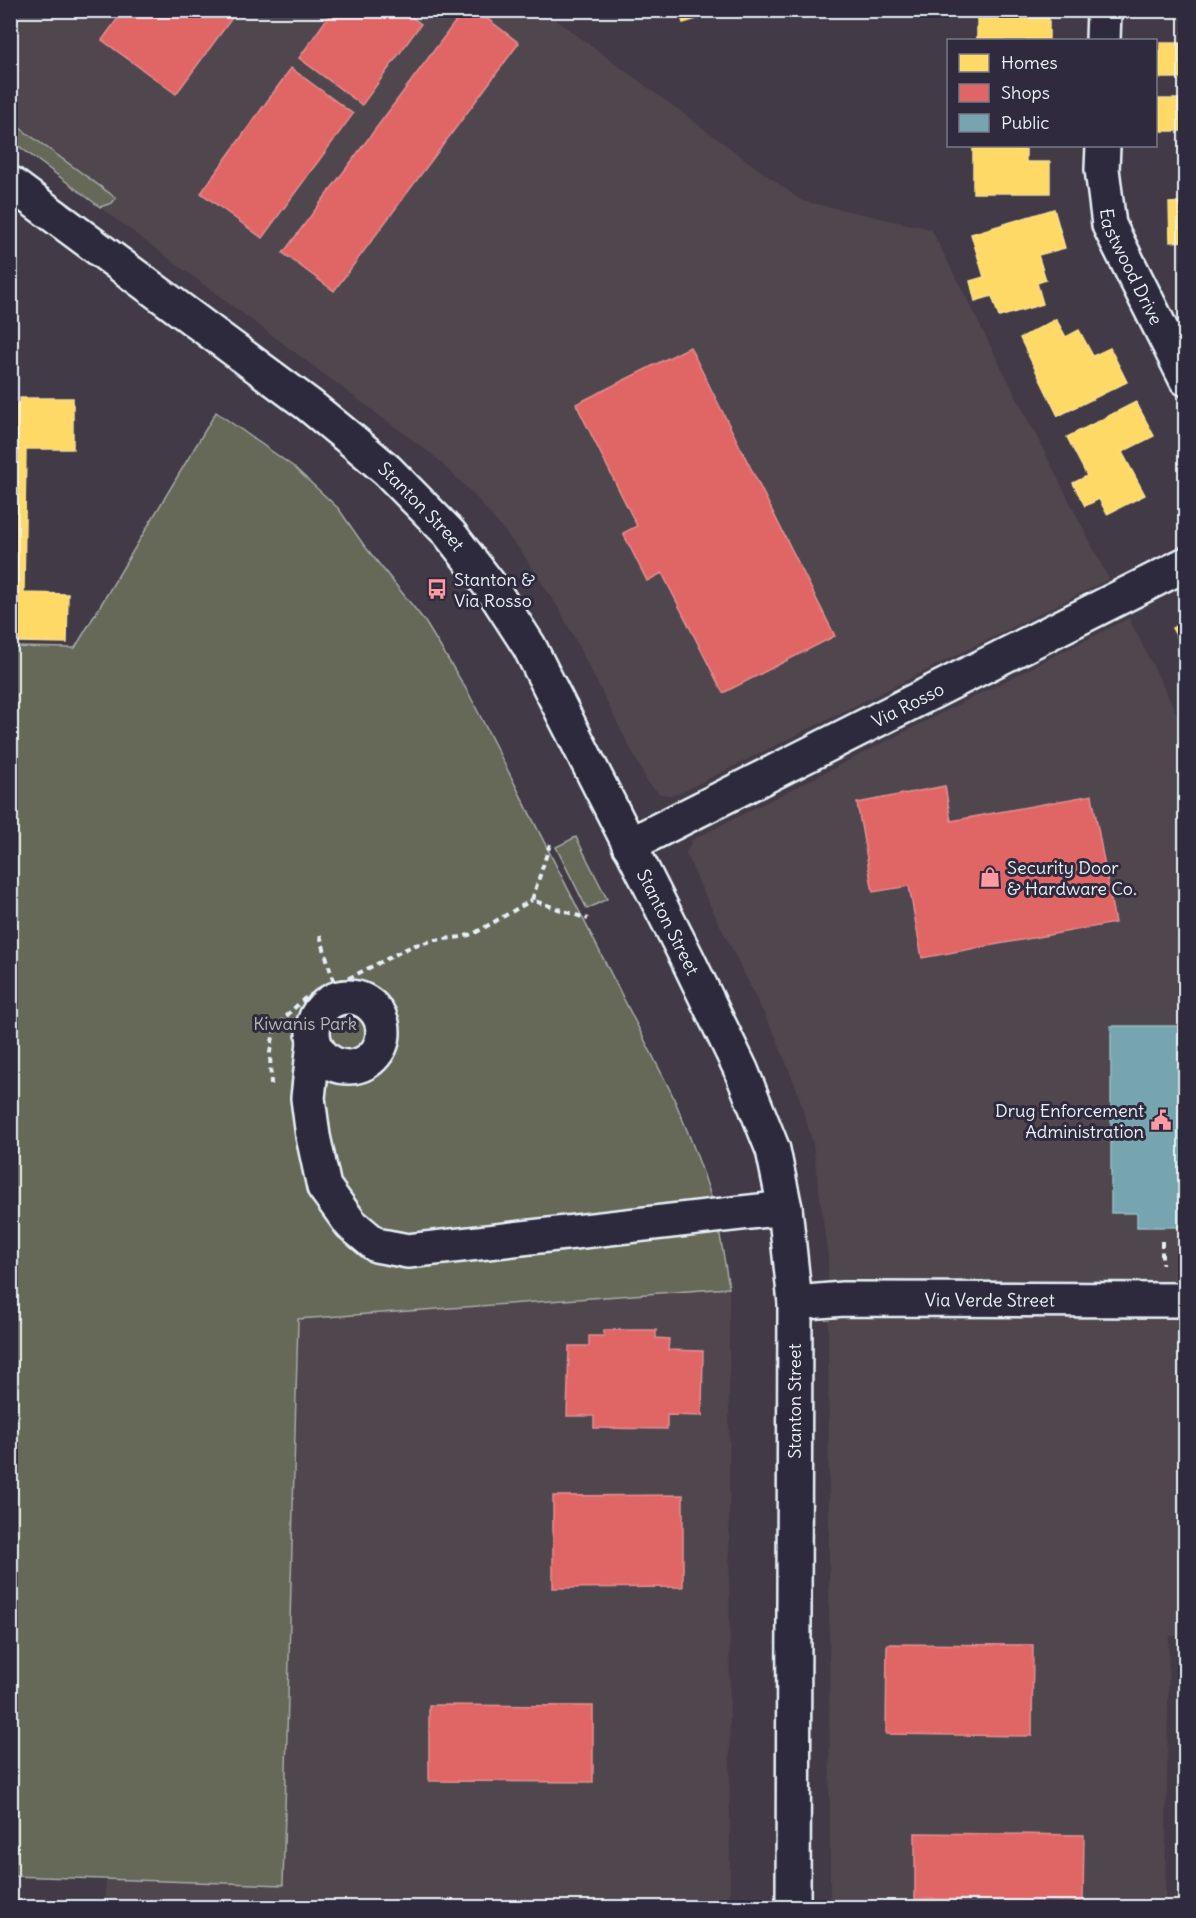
<svg xmlns="http://www.w3.org/2000/svg" width="1196" height="1918" viewBox="0 0 1196 1918" font-family="Delius,sans-serif">
<rect width="100%" height="100%" fill="#423a47"/>
<filter id="ink" filterUnits="userSpaceOnUse"><feTurbulence type="fractalNoise" baseFrequency=".0167" numOctaves="2"/><feDisplacementMap in="SourceGraphic" scale="12" xChannelSelector="R" yChannelSelector="G"/><feConvolveMatrix kernelMatrix="1 2 1 2 8 2 1 2 1" color-interpolation-filters="sRGB"/></filter>
<g filter="url(#ink)">
<!-- built -->
<g fill="#50464e">
<path d="M 11,11 L 544,11 L 802,201 L 931,229 L 1109,579 L 678,794 L 669,795 L 660,794 L 648,783 L 561,612 L 521,551 L 474,495 L 434,456 L 11,141 Z"/>
<path d="M 1129,618 L 1185,730 L 1186,1636 L 1169,1636 L 1165,1907 L 830,1907 L 828,1258 L 813,1144 L 797,1090 L 776,1038 L 699,883 L 686,853 L 692,840 Z"/>
<path d="M 729,1288 L 730,1907 L 104,1908 L 106,1879 L 283,1884 L 298,1319 Z"/>
</g>
<!-- green -->
<g fill="#666759" stroke="#a7aca8" stroke-width="1.5">
<path d="M 13,123 L 116,198 L 112,203 L 100,207 L 20,147 L 13,130 Z"/>
<path d="M 216,412 L 294,467 L 338,508 L 363,544 L 424,620 L 468,692 L 672,1094 C 687,1129 701,1164 712,1200 C 720,1229 724,1259 729,1288 L 298,1319 L 283,1885 L 11,1876 L 11,647 L 75,648 Z"/>
<path d="M 576,837 L 607,899 L 587,909 L 556,847 Z"/>
</g>
<!-- homes -->
<g fill="#ffd966" stroke="#f8e092" stroke-width="1.5">
<path d="M 679,10 L 727,10 L 683,23 Z"/>
<rect x="977" y="10" width="72" height="30"/>
<path d="M 1186,31 L 1186,78 L 1159,78 L 1160,43 L 1183,43 L 1183,32 Z"/>
<rect x="1158" y="99" width="28" height="32"/>
<path d="M 973,146 L 1020,146 L 1020,149 L 1026,149 L 1026,162 L 1050,162 L 1050,193 L 973,193 Z"/>
<path d="M 1186,202 L 1186,241 L 1170,242 L 1169,203 Z"/>
<path d="M 1054,209 L 1065,248 L 1038,255 L 1046,280 L 1037,283 L 1043,304 L 999,317 L 992,296 L 975,301 L 970,281 L 984,277 L 971,234 Z"/>
<path d="M 1056,319 L 1066,337 L 1079,330 L 1093,356 L 1110,348 L 1127,382 L 1058,416 L 1020,338 Z"/>
<path d="M 20,398 L 73,398 L 73,449 L 26,449 L 24,593 L 68,594 L 67,643 L 18,642 L 18,635 L 10,635 L 10,403 L 20,403 Z"/>
<path d="M 1136,402 L 1154,436 L 1122,452 L 1145,495 L 1107,514 L 1099,499 L 1085,506 L 1073,483 L 1087,476 L 1067,437 Z"/>
<path d="M 1186,621 L 1186,653 L 1172,628 Z"/>
<path d="M 10,1901 L 43,1902 L 43,1908 L 10,1908 Z"/>
</g>
<!-- shops -->
<g fill="#e06666" stroke="#e29092" stroke-width="1.5">
<path d="M 124,10 L 238,10 L 176,94 L 102,40 Z"/>
<path d="M 333,10 L 402,10 L 421,24 L 362,105 L 299,58 Z"/>
<path d="M 464,10 L 476,10 L 519,43 L 334,291 L 283,253 Z"/>
<path d="M 291,68 L 353,114 L 262,238 L 201,193 Z"/>
<path d="M 690,347 L 835,636 L 723,693 L 662,573 L 647,581 L 623,533 L 637,526 L 576,404 Z"/>
<path d="M 945,786 L 951,821 L 1092,795 L 1115,923 L 922,958 L 909,886 L 873,892 L 857,803 Z"/>
<path d="M 604,1330 L 656,1330 L 656,1338 L 669,1339 L 668,1350 L 703,1351 L 702,1416 L 667,1415 L 667,1429 L 594,1428 L 594,1416 L 567,1416 L 569,1346 L 589,1346 L 589,1336 L 604,1336 Z"/>
<path d="M 683,1495 L 683,1587 L 553,1588 L 553,1496 Z"/>
<path d="M 887,1644 L 1033,1645 L 1032,1736 L 886,1734 Z"/>
<path d="M 429,1705 L 593,1706 L 593,1782 L 429,1781 Z"/>
<path d="M 915,1833 L 1084,1835 L 1083,1901 L 915,1899 Z"/>
</g>
<!-- public -->
<path fill="#76a5af" stroke="#98bcc5" stroke-width="1.5" d="M 1111,1026 L 1186,1026 L 1186,1208 L 1182,1208 L 1182,1227 L 1137,1227 L 1137,1213 L 1111,1213 Z"/>
<g fill="none" stroke-linecap="round" stroke-linejoin="round">
<!-- minor casing -->
<g stroke="#e8f1f8" stroke-width="38">
<g id="minor">
<path d="M 1103,40 L 1104,10"/>
<path id="s1" d="M 1103,146 L 1102,169 L 1109,225 L 1186,379"/>
<path id="s2" d="M 10,183 L 309,405 L 354,442 L 387,470 L 449,533 L 491,587 L 529,646 L 687,958 L 741,1070 L 773,1150 L 785,1208 L 795,1303 L 793,1908"/>
<path id="s3" d="M 629,845 L 1186,564"/>
<circle cx="348" cy="1032" r="35"/>
<path d="M 314,1042 L 308,1098 L 313,1136 L 324,1187 L 351,1224 L 376,1245 L 408,1251 L 785,1208"/>
<path id="s4" d="M 795,1303 L 843,1299 L 1186,1300"/>
</g>
</g>
<!-- path -->
<g stroke="#e8f1f8" stroke-width="4" stroke-dasharray="6 4.5" stroke-linecap="butt">
<path d="M 550,844 L 532,900 L 588,919"/>
<path d="M 320,935 L 334,983"/>
<path d="M 271,1085 L 270,1052 L 274,1032 L 290,1012 L 304,999 L 325,987 L 351,977 L 412,946 L 435,940 L 462,937 L 475,933 L 532,900"/>
<path d="M 1162,1241 L 1162,1264"/>
</g>
<!-- minor -->
<use href="#minor" stroke="#2f2a3d" stroke-width="33"/>
</g>
</g>
<!-- icons -->
<defs>
<g id="bus-bare" transform="scale(1.62)"><path d="M-5-6H5V4H4V6H2V4H-2V6H-4V4H-5ZM-3.5-4V0h7V-4ZM-3.5 1.2v1.5H-2V1.2ZM2 1.2v1.5H3.5V1.2Z" fill="#ff9aa2" stroke="#2f2a3d" stroke-width="2.5" paint-order="stroke"/></g>
<g id="shop-bare" transform="scale(1.62)"><path d="M-5-2.5h2.3a2.7 3.5 0 0 1 5.4 0H5L5.5 6h-11ZM-1.5-2.5h3a1.5 2.3 0 0 0-3 0Z" fill="#ff9aa2" stroke="#2f2a3d" stroke-width="2.5" paint-order="stroke"/></g>
<g id="civic-bare" transform="scale(1.62)"><path d="M-.6-6.5H3V-4.5H.6V-3L4-1V1h2V6H-6V1h2V-1L-.6-3ZM-1.2 2.5V6h2.4V2.5Z" fill="#ff9aa2" stroke="#2f2a3d" stroke-width="2.5" paint-order="stroke"/></g>
</defs>
<g fill-rule="evenodd">
<use href="#bus-bare" x="437" y="589"/>
<use href="#shop-bare" x="990" y="877"/>
<use href="#civic-bare" x="1161" y="1120"/>
</g>
<g text-anchor="middle" dominant-baseline="central" stroke-width="6" stroke-linejoin="round" paint-order="stroke">
<!-- street labels -->
<g font-size="18" fill="#e8f1f8" stroke="#2f2a3d">
<text stroke="none"><textPath href="#s1" startOffset="126">Eastwood Drive</textPath></text>
<text stroke="none"><textPath href="#s2" startOffset="524">Stanton Street</textPath></text>
<text stroke="none"><textPath href="#s3" startOffset="312">Via Rosso</textPath></text>
<text stroke="none"><textPath href="#s2" startOffset="1010">Stanton Street</textPath></text>
<text stroke="none"><textPath href="#s4" startOffset="195">Via Verde Street</textPath></text>
<text transform="translate(794 1401) rotate(-90)">Stanton Street</text>
</g>
<!-- poi labels -->
<g font-size="18" fill="#e8f1f8" stroke="#2f2a3d" text-anchor="start">
<text x="454" y="579">Stanton &amp;<tspan x="454" dy="21">Via Rosso</tspan></text>
<text x="1007" y="867">Security Door<tspan x="1007" dy="21">&amp; Hardware Co.</tspan></text>
<text x="1144" y="1110" text-anchor="end">Drug Enforcement<tspan x="1144" dy="21">Administration</tspan></text>
</g>
<!-- park labels -->
<g font-size="18" fill="#b4bab8" stroke="#2f2a3d">
<text x="305" y="1023">Kiwanis Park</text>
</g>
</g>
<!-- margin -->
<rect width="1196" height="1918" fill="none" stroke="#2f2a3d" stroke-width="36"/>
<rect x="18" y="18" width="1160" height="1882" fill="none" stroke="#e8f1f8" stroke-width="2" filter="url(#ink)"/>
<!-- legend -->
<rect x="947" y="39" width="210" height="108" fill="#2f2a3d" stroke="#797a88" stroke-width="1.5"/>
<rect x="959" y="54" width="30" height="18" fill="#ffd966" stroke="#797a88" stroke-width="1.5"/>
<text x="1001" y="69" font-size="18" fill="#e8f1f8">Homes</text>
<rect x="959" y="84" width="30" height="18" fill="#e06666" stroke="#797a88" stroke-width="1.5"/>
<text x="1001" y="99" font-size="18" fill="#e8f1f8">Shops</text>
<rect x="959" y="114" width="30" height="18" fill="#76a5af" stroke="#797a88" stroke-width="1.5"/>
<text x="1001" y="129" font-size="18" fill="#e8f1f8">Public</text>
</svg>
